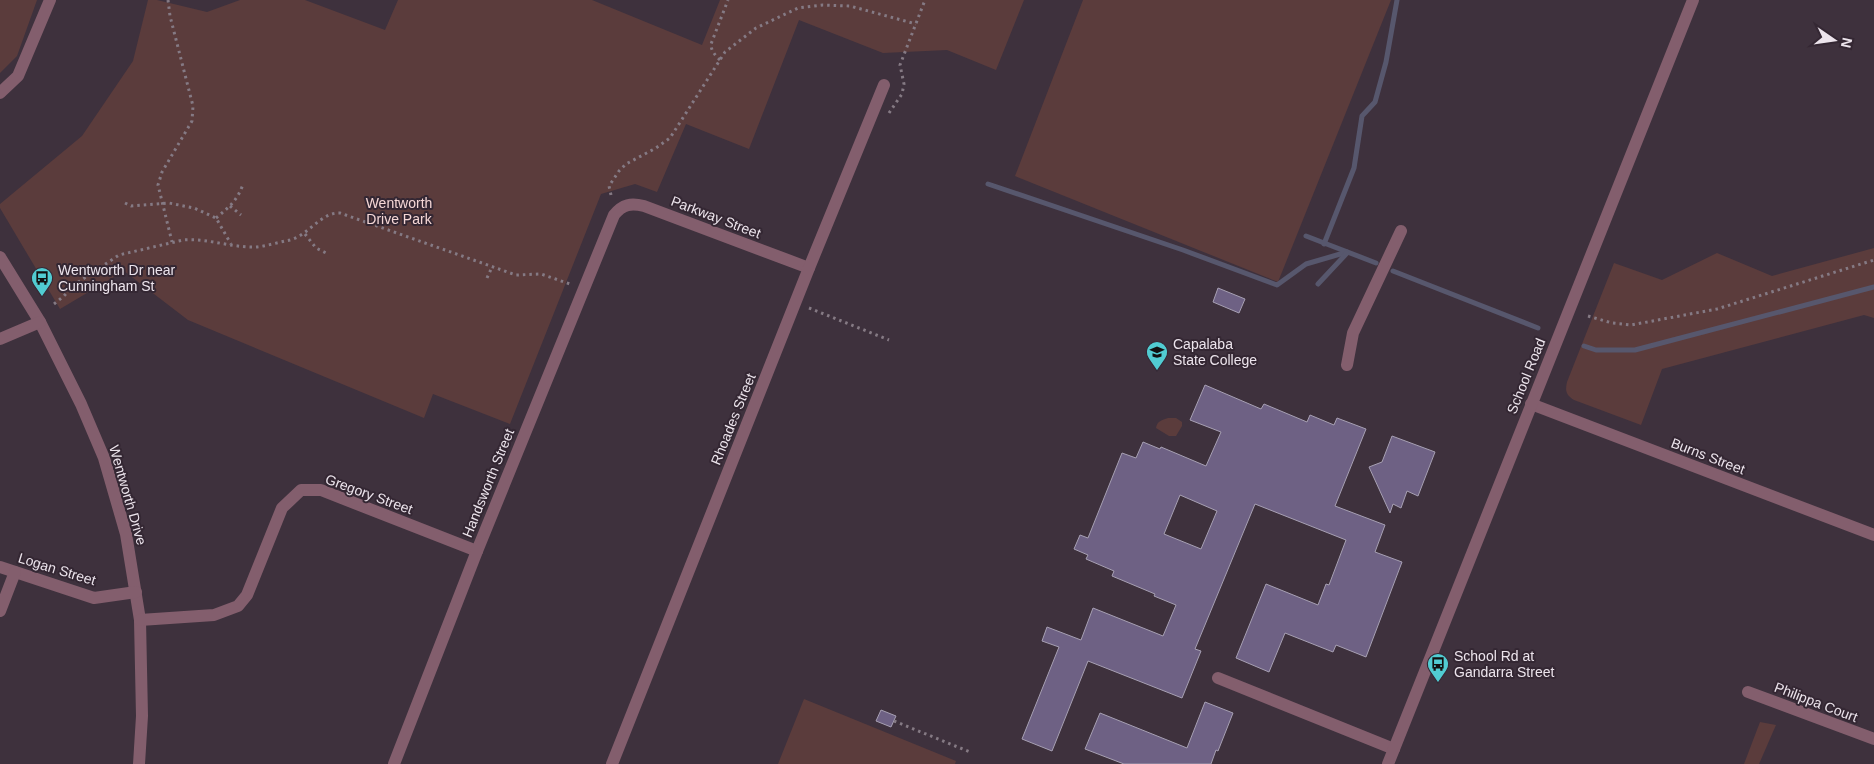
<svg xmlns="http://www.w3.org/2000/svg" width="1874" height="764" viewBox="0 0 1874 764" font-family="Arial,sans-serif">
<rect width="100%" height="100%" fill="#3e313d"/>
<!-- green -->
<g fill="#5b3c3c">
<path d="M 0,0 L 37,0 L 17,56 L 0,73 Z"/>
<path d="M 148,0 L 157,0 L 207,12 L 240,0 L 305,0 L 385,30 L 398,0 L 592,0 L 702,45 L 720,0 L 1024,0 L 996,70 L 947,50 L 883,53 L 799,20 L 749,149 L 686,124 L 657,192 L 635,184 L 601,194 L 510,424 L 433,394 L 424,418 L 188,320 L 124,271 L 60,309 L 0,208 L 0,204 L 82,136 L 133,61 Z"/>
<path d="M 1083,0 L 1391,0 L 1278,282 L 1015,176 Z"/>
<path d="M 1874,248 L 1874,318 L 1864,315 L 1662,369 L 1641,425 L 1574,400 C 1566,395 1565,391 1567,382 L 1614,263 L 1662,280 L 1717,253 L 1772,276 Z"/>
<path d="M 1168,418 L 1176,418 L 1182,422 L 1182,426 L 1176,436 L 1169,436 L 1156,428 C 1157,421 1162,420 1168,418 Z"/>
<path d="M 804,699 L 956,761 L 955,764 L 778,764 Z"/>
<path d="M 1760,722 L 1776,725 L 1759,764 L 1744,764 Z"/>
</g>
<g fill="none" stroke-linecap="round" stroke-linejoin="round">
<!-- stream -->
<g stroke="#57576d" stroke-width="5">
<path d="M 988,184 L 1183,250 L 1277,285 L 1306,264 L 1347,252"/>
<path d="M 1306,236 L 1376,263"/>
<path d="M 1324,244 L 1354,168 L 1362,116 L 1375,102 L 1386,62 L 1397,0"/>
<path d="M 1393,271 L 1538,328"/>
<path d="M 1318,284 L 1347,253"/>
<path d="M 1584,346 L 1596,350 L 1635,350 L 1874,287"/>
</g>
</g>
<!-- building -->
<g fill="#6e6184" stroke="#a7a0b3" fill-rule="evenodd">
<path d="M 1218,288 L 1245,299 L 1239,313 L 1213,302 Z"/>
<path d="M 1205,385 L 1261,409 L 1264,404 L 1307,422 L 1310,415 L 1334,425 L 1337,418 L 1366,429 L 1335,506 L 1385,525 L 1375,552 L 1402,562 L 1366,657 L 1336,645 L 1333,652 L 1285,633 L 1269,672 L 1236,658 L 1266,584 L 1318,605 L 1326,584 L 1329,585 L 1346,540 L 1255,504 L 1195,649 L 1201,651 L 1182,698 L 1088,661 L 1052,751 L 1022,739 L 1059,647 L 1042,641 L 1047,627 L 1081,640 L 1093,608 L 1163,636 L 1176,605 L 1154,596 L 1155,594 L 1112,576 L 1114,571 L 1086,559 L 1088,555 L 1074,549 L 1080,535 L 1088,538 L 1122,453 L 1136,458 L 1143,442 L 1160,449 L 1161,447 L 1206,466 L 1221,432 L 1190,420 ZM 1180,495 L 1217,511 L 1201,549 L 1164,534 Z"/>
<path d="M 1392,436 L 1435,452 L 1418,496 L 1407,491 L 1401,508 L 1393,504 L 1390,513 L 1369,467 L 1382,462 Z"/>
<path d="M 1205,702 L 1233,713 L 1218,751 L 1216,750 L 1211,764 L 1124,764 L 1085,749 L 1100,713 L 1187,748 Z"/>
<path d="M 881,710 L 896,716 L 891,727 L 876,721 Z"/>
</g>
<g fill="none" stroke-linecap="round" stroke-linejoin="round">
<!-- path -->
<g stroke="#857a84" stroke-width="3" stroke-dasharray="2.5 4" stroke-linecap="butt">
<path d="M 168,0 L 170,16 L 193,106 L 192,121 L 162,172 L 158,185 L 172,242"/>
<path d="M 720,60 C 715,55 711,51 711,44 L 728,0"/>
<path d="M 889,113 L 902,94 L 904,84 L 900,65 L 925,0"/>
<path d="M 611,195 L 609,186 L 619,171 L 626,164 L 656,148 L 670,138 L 725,52 L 756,28 L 798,8 L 823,5 L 850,6 L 916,24"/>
<path d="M 125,203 L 131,206 L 169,203 L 194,208 L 216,218 L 231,244"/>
<path d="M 230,206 L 241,215"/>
<path d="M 216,218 C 228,208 238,200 243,184"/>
<path d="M 305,234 L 316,248 L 326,253"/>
<path d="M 487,278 L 492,267"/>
<path d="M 54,304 L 64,296 L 74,285 L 119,255 L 183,240 C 208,238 232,248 256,247 C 267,246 279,242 290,240 C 309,235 321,212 340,213 L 516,275 L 541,274 L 570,284"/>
<path d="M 809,308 L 889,340"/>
<path d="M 1588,316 L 1612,323 L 1631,325 L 1717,309 L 1874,260"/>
<path d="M 894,721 L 970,752"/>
</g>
<!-- minor -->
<g stroke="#835e6d" stroke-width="12">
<path d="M 0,93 L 18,76 L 50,0"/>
<path d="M 0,257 L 40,322 L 81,404 L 104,458 L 126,534 L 140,620 L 142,716 L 139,764"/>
<path d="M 0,339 L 40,322"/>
<path d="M 1347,365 L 1353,333 L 1401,231"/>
<path d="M 1531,404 L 1874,535"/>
<path d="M 0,567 L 94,598 L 136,592"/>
<path d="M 0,611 L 15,572"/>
<path d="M 140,620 L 214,615 L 238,606 L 247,595 L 282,508 L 301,490 L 321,490 L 477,551"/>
<path d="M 1218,678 L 1394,749"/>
<path d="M 1748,692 L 1874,739"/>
<path d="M 394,764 L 477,551 L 614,215 C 623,204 631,203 644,206 L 809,268"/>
<path d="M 612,764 L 809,268 L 884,85"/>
<path d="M 1388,764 L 1693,0"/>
</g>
</g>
<!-- icons -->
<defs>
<g id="bus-pin" transform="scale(1.125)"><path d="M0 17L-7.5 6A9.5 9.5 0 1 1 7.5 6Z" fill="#51ccd2" stroke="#342733"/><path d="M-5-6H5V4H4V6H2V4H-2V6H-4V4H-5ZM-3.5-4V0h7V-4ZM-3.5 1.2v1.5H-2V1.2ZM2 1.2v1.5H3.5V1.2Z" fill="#111"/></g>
<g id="school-pin" transform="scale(1.125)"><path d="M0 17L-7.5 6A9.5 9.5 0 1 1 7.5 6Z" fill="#51ccd2" stroke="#342733"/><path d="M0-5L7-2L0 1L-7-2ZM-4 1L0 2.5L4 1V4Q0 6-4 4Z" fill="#111"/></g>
</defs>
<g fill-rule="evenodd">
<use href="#bus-pin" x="42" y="278"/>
<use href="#school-pin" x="1157" y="352"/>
<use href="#bus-pin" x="1438" y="664"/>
</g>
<g text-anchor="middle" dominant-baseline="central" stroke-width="4" stroke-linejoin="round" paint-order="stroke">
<!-- park labels -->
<g font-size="14" fill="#f5d7d6" stroke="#342733">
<text x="399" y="203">Wentworth<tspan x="399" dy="16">Drive Park</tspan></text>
</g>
<!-- street labels -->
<g font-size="14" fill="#ece4ec" stroke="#342733">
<text transform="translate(716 217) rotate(21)">Parkway Street</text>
<text transform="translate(1526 376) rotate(-68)">School Road</text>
<text transform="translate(733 419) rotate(-68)">Rhoades Street</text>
<text transform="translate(1708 456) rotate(21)">Burns Street</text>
<text transform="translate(488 483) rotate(-68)">Handsworth Street</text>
<text transform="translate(369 494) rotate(20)">Gregory Street</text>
<text transform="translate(128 495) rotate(74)">Wentworth Drive</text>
<text transform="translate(57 569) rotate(17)">Logan Street</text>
<text transform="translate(1816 702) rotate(21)">Philippa Court</text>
</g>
<!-- poi labels -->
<g font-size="14" fill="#ece4ec" stroke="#342733" text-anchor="start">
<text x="58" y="270">Wentworth Dr near<tspan x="58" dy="16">Cunningham St</tspan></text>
<text x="1173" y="344">Capalaba<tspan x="1173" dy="16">State College</tspan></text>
<text x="1454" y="656">School Rd at<tspan x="1454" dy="16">Gandarra Street</tspan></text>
</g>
</g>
<!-- north arrow -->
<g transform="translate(1834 40) rotate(103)" stroke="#342733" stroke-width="4" paint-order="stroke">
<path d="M0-4L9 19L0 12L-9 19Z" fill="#ece4ec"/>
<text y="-8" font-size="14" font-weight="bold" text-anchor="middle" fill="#ece4ec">N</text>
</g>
</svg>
